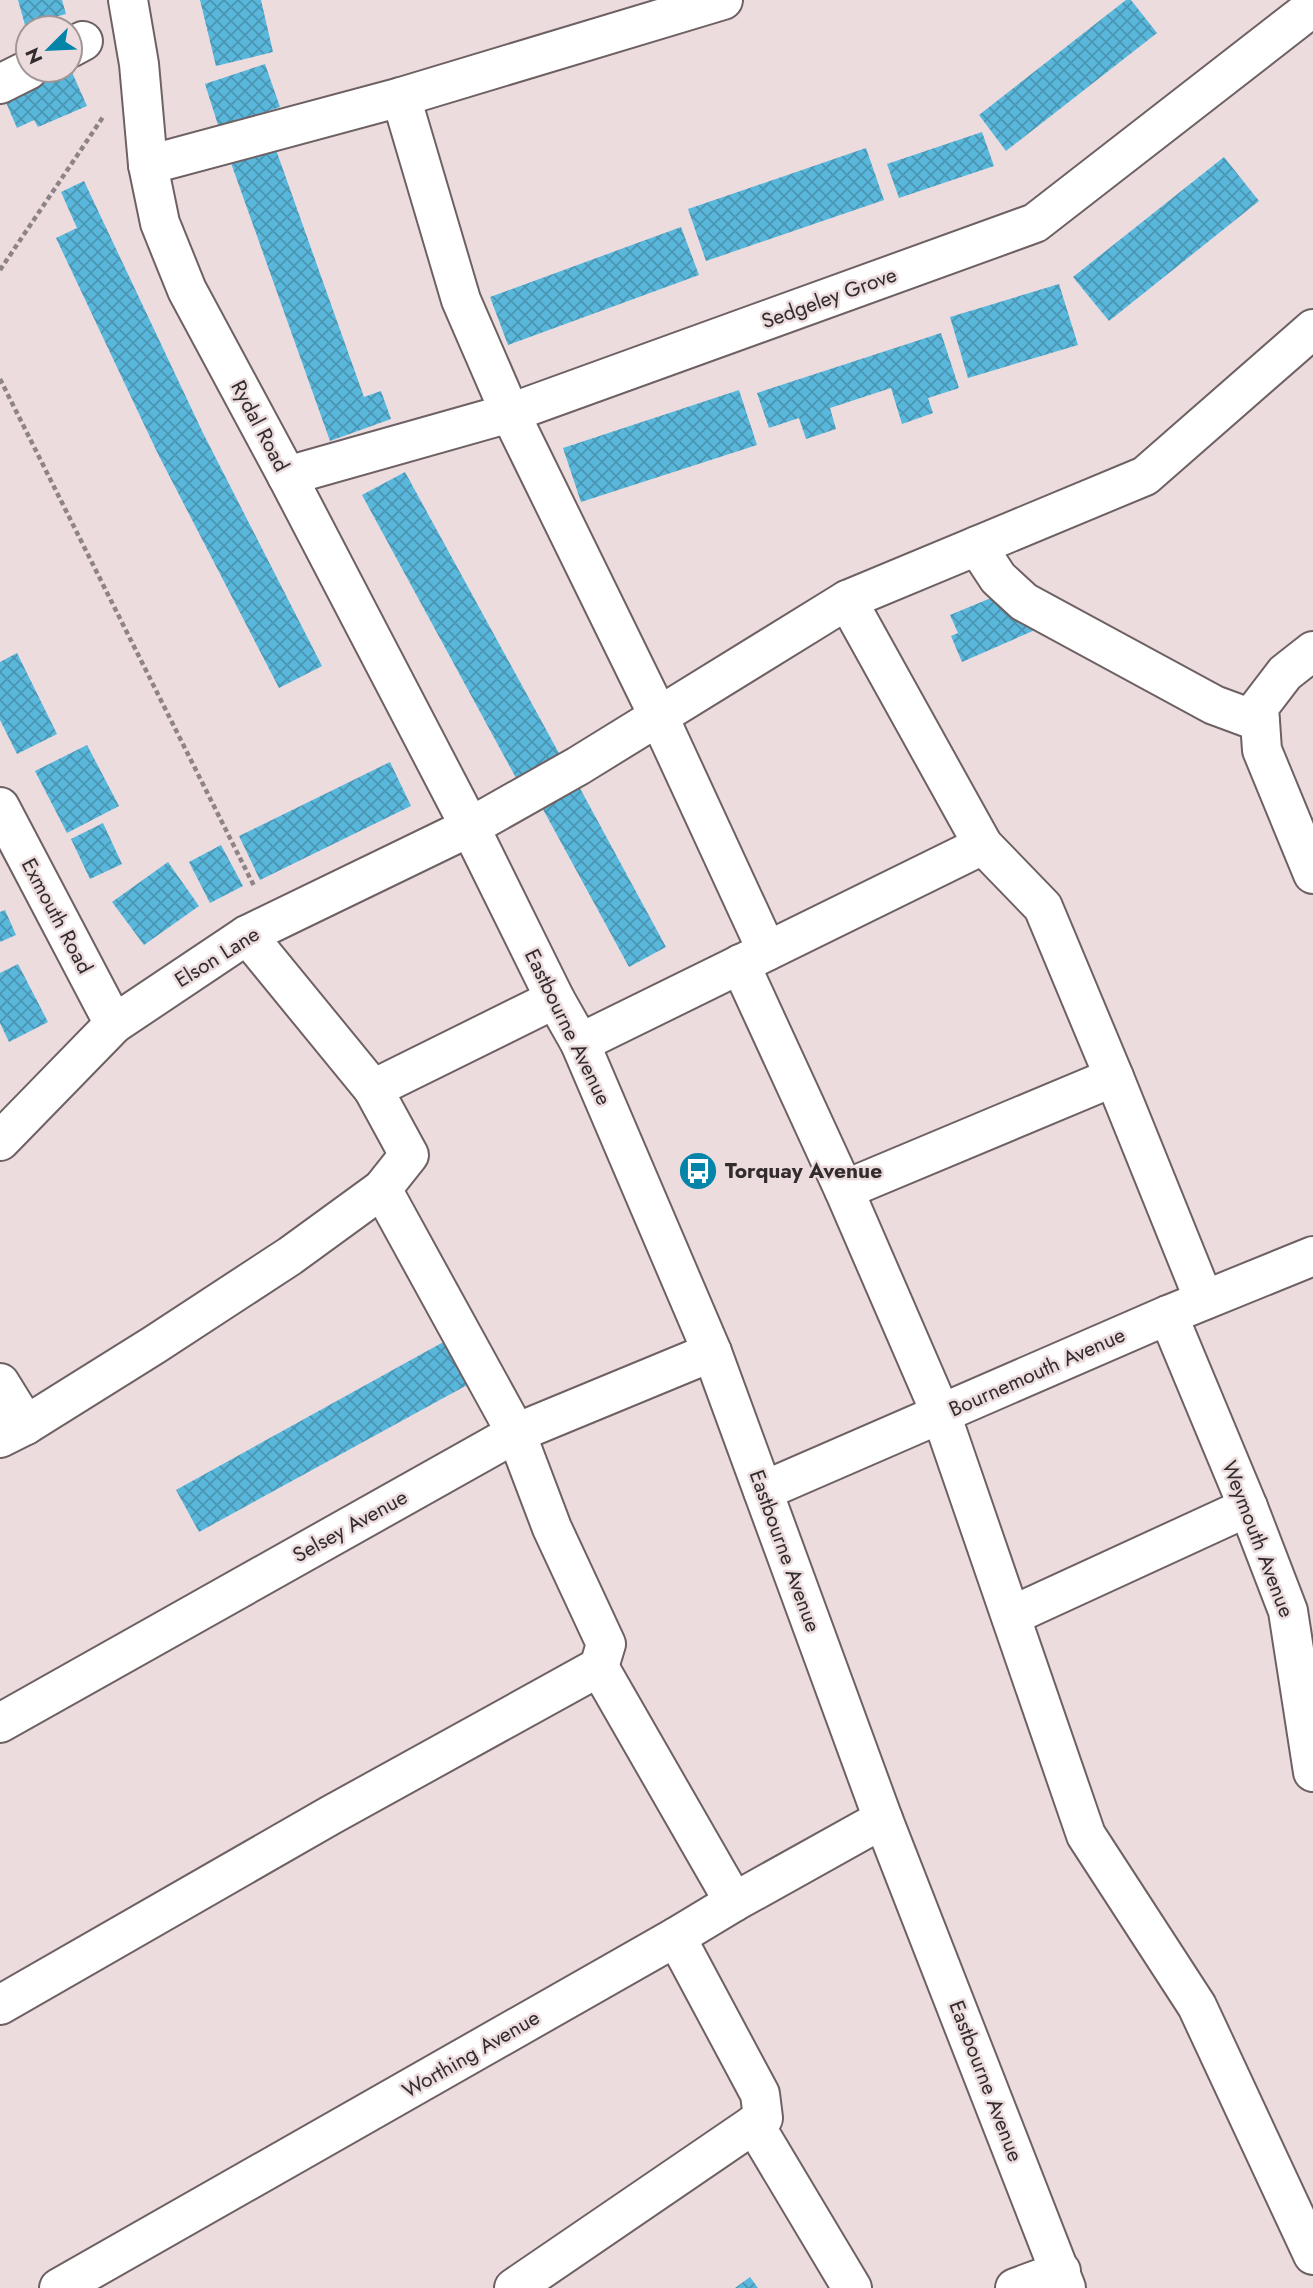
<svg xmlns="http://www.w3.org/2000/svg" width="1313" height="2288" viewBox="0 0 1313 2288" font-family="Jost,sans-serif">
<defs>
<pattern id="building-cross-hatch" width="8" height="8" patternUnits="userSpaceOnUse" patternTransform="scale(1.75)"><rect width="8" height="8" fill="#59b7db"/><path d="M0 0l8 8M0 8l8-8" fill="none" stroke="#4a95b2"/></pattern>
</defs>
<rect width="100%" height="100%" fill="#ecdcde"/>
<!-- building -->
<g fill="url(#building-cross-hatch)">
<path d="M 18,0 L 62,0 L 66,14 L 25,25 Z"/>
<path d="M 200,0 L 261,0 L 273,52 L 216,66 Z"/>
<path d="M 1126,0 L 1131,0 L 1157,33 L 1006,151 L 979,115 Z"/>
<path d="M 265,64 L 280,107 L 219,128 L 205,84 Z"/>
<path d="M 34,70 L 71,70 L 87,106 L 38,127 L 34,120 L 17,128 L 2,93 Z"/>
<path d="M 982,132 L 994,166 L 899,198 L 887,164 Z"/>
<path d="M 275,147 L 364,397 L 381,391 L 391,419 L 330,441 L 231,163 Z"/>
<path d="M 866,148 L 884,200 L 706,261 L 688,209 Z"/>
<path d="M 1224,157 L 1259,201 L 1109,321 L 1073,277 Z"/>
<path d="M 84,181 L 203,433 L 322,666 L 279,688 L 158,454 L 56,238 L 77,228 L 61,192 Z"/>
<path d="M 681,227 L 699,275 L 508,345 L 490,297 Z"/>
<path d="M 1059,284 L 1078,345 L 968,378 L 950,317 Z"/>
<path d="M 941,333 L 959,388 L 928,398 L 933,413 L 902,424 L 891,388 L 830,408 L 836,429 L 806,439 L 799,418 L 769,428 L 757,393 Z"/>
<path d="M 739,390 L 757,445 L 581,502 L 563,448 Z"/>
<path d="M 405,472 L 566,766 L 522,789 L 362,495 Z"/>
<path d="M 1003,593 L 1027,611 L 1035,630 L 962,662 L 951,636 L 958,633 L 950,615 Z"/>
<path d="M 17,653 L 57,734 L 17,754 L 0,720 L 0,662 Z"/>
<path d="M 87,745 L 119,806 L 67,833 L 35,771 Z"/>
<path d="M 390,762 L 411,806 L 260,880 L 239,836 Z"/>
<path d="M 576,781 L 666,947 L 629,967 L 539,802 Z"/>
<path d="M 103,823 L 122,864 L 90,879 L 71,839 Z"/>
<path d="M 221,845 L 243,886 L 210,903 L 189,862 Z"/>
<path d="M 168,862 L 199,906 L 144,945 L 112,902 Z"/>
<path d="M 5,910 L 16,935 L 0,942 L 0,912 Z"/>
<path d="M 18,964 L 48,1022 L 9,1042 L 0,1023 L 0,973 Z"/>
<path d="M 456,1335 L 480,1378 L 199,1532 L 176,1490 Z"/>
<path d="M 750,2277 L 758,2288 L 735,2288 Z"/>
</g>
<g fill="none" stroke-linecap="round" stroke-linejoin="round">
<!-- minor casing -->
<g stroke="#6e6163" stroke-width="42">
<g id="minor">
<path d="M 128,0 L 139,64 L 148,165 L 160,223 L 187,290 L 287,476 L 470,827 L 555,999 L 580,1043 L 712,1352 L 883,1819 L 1066,2288"/>
<path d="M 70,48 L 83,41"/>
<path d="M 0,84 L 28,70"/>
<path d="M 401,97 L 461,300 L 510,413 L 658,715 L 767,951"/>
<path d="M 148,165 L 401,97 L 723,0"/>
<path d="M 287,476 L 510,413 L 1035,223 L 1313,7"/>
<path d="M 977,546 L 998,578 L 1024,602 L 1214,705 L 1260,722"/>
<path d="M 847,600 L 983,845 L 1043,907 L 1114,1077 L 1204,1300"/>
<path d="M 1313,651 L 1285,673 L 1259,707 L 1262,750 L 1313,874"/>
<path d="M 0,807 L 114,1024"/>
<path d="M 740,964 L 844,1190 L 941,1414 L 1086,1835 L 1197,2006 L 1313,2255"/>
<path d="M 580,1043 L 983,845"/>
<path d="M 373,1089 L 555,999"/>
<path d="M 0,1141 L 114,1024 L 247,935 L 470,827 L 578,766 L 847,600 L 1145,476 L 1313,329"/>
<path d="M 844,1190 L 1114,1077"/>
<path d="M 1168,1315 L 1248,1507 L 1288,1611 L 1313,1772"/>
<path d="M 0,1383 L 26,1425"/>
<path d="M 0,1438 L 26,1425 L 154,1345 L 290,1256 L 382,1189 L 409,1155 L 373,1089 L 247,935"/>
<path d="M 763,1491 L 1168,1315 L 1313,1256"/>
<path d="M 1011,1616 L 1248,1507"/>
<path d="M 599,1667 L 734,1902"/>
<path d="M 0,1723 L 516,1433 L 712,1352"/>
<path d="M 0,2005 L 331,1815 L 599,1667 L 606,1644 L 552,1528 L 516,1433 L 382,1189"/>
<path d="M 754,2124 L 852,2288"/>
<path d="M 59,2288 L 676,1937 L 734,1902 L 883,1819"/>
<path d="M 514,2288 L 763,2118 L 760,2094 L 676,1937"/>
<path d="M 1015,2288 L 1061,2271"/>
</g>
</g>
<!-- path -->
<g stroke="#8e8385" stroke-width="4.5" stroke-dasharray="5 3.5" stroke-linecap="butt">
<path d="M 0,270 L 103,117"/>
<path d="M 0,379 L 255,888"/>
</g>
<!-- minor -->
<use href="#minor" stroke="#fff" stroke-width="38"/>
</g>
<!-- icons -->
<defs>
<g id="bus-disc" transform="scale(2.0125)"><circle r="9.5" fill="#0484a8" stroke="#ecdcde"/><path d="M-5-6H5V4H4V6H2V4H-2V6H-4V4H-5ZM-3.5-4V0h7V-4ZM-3.5 1.2v1.5H-2V1.2ZM2 1.2v1.5H3.5V1.2Z" fill="#fff"/></g>
</defs>
<g fill-rule="evenodd">
<use href="#bus-disc" x="698" y="1171"/>
</g>
<g text-anchor="middle" dominant-baseline="central" stroke-width="5" stroke-linejoin="round" paint-order="stroke">
<!-- street labels -->
<g font-size="21" fill="#322c2d" stroke="#ecdcde">
<text transform="translate(829 298) rotate(-20)">Sedgeley Grove</text>
<text transform="translate(260 426) rotate(62)">Rydal Road</text>
<text transform="translate(57 916) rotate(62)">Exmouth Road</text>
<text transform="translate(217 957) rotate(-32)">Elson Lane</text>
<text transform="translate(568 1027) rotate(64)">Eastbourne Avenue</text>
<text transform="translate(1037 1372) rotate(-24)">Bournemouth Avenue</text>
<text transform="translate(350 1526) rotate(-29)">Selsey Avenue</text>
<text transform="translate(1258 1539) rotate(69)">Weymouth Avenue</text>
<text transform="translate(785 1551) rotate(70)">Eastbourne Avenue</text>
<text transform="translate(471 2054) rotate(-30)">Worthing Avenue</text>
<text transform="translate(986 2081) rotate(69)">Eastbourne Avenue</text>
</g>
<!-- poi labels -->
<g font-size="21" font-weight="bold" fill="#322c2d" stroke="#ecdcde" text-anchor="start">
<text x="725" y="1171">Torquay Avenue</text>
</g>
</g>
<!-- north arrow -->
<g transform="translate(49 49) rotate(246)"><circle r="33" fill="#ecdcde" stroke="#a29697" stroke-width="2"/>
<path d="M0-5L12 26L0 18L-12 26Z" fill="#0484a8"/>
<text y="-10" font-size="19" font-weight="bold" text-anchor="middle" fill="#322c2d">N</text>
</g>
</svg>
